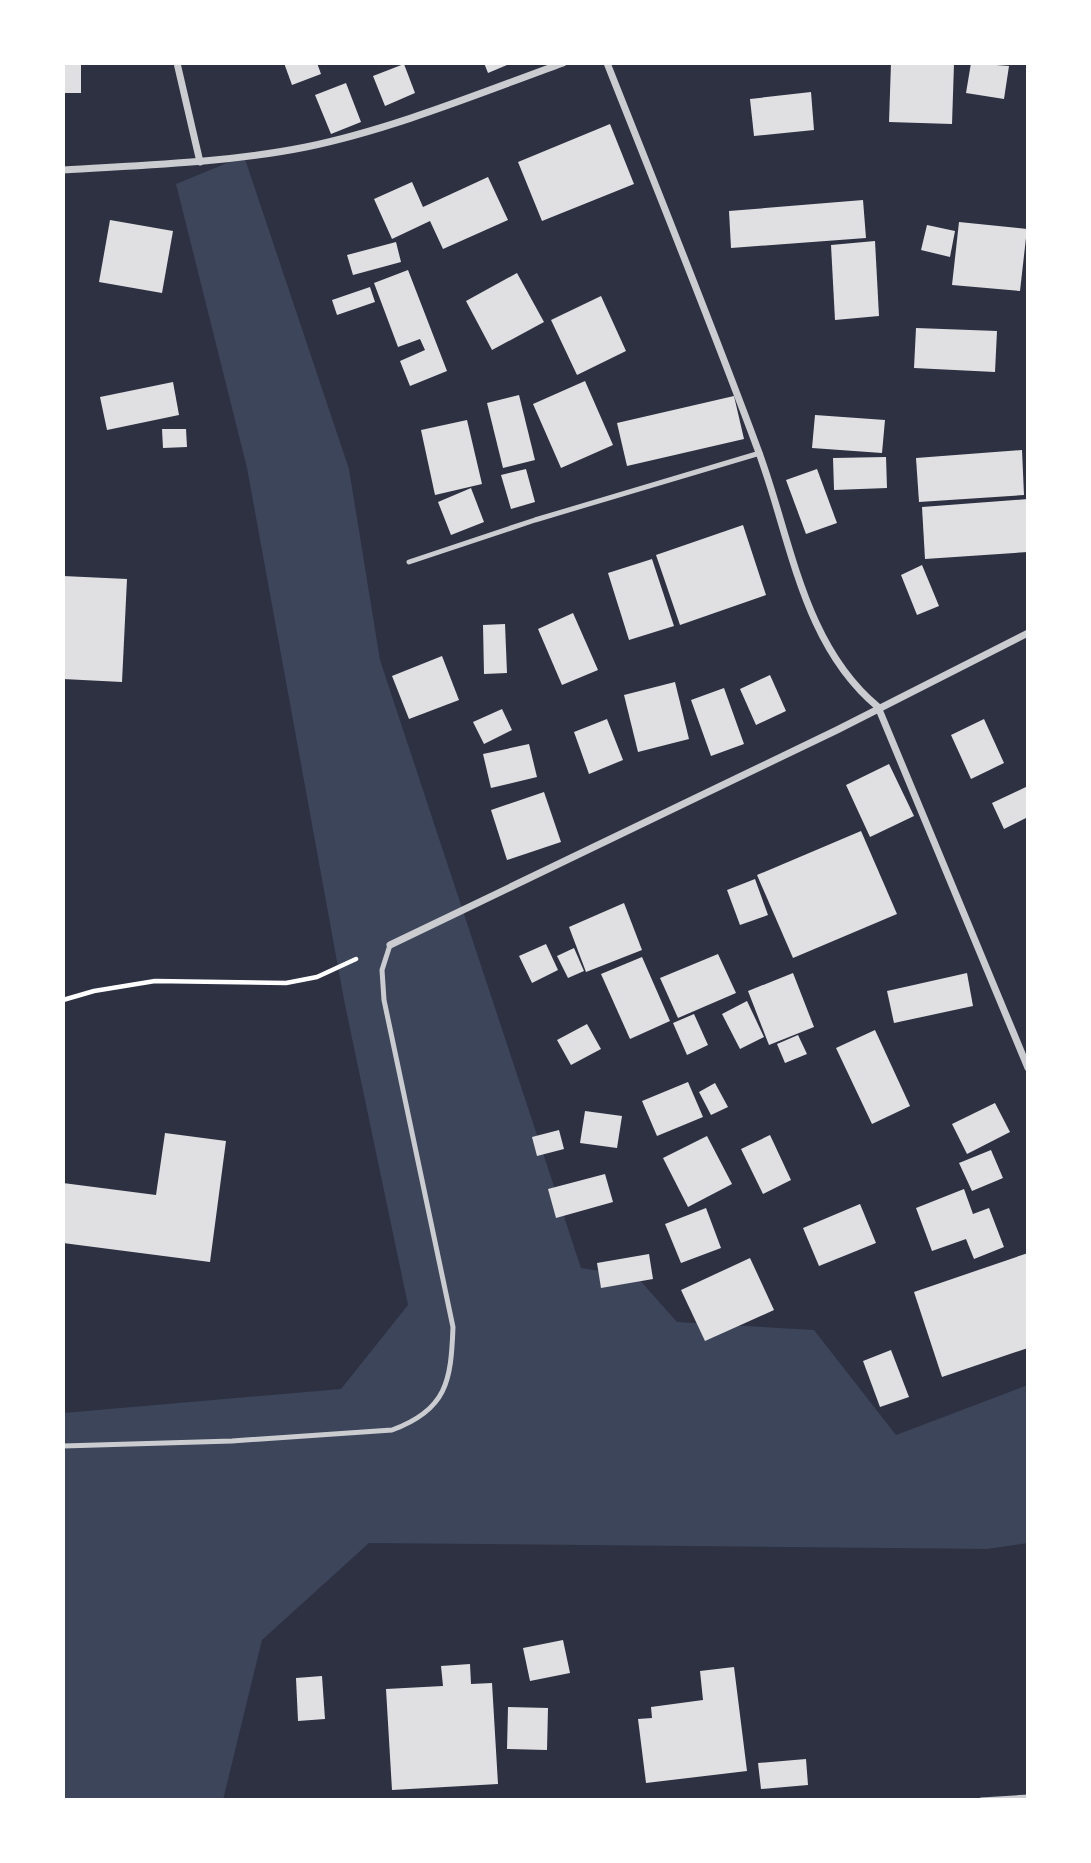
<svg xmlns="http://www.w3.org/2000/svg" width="1091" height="1863" viewBox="0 0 1091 1863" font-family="Montserrat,sans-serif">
<rect width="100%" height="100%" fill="#2d3142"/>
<!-- green -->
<path fill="#3c4559" d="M 244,156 L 349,469 L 380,660 L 581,1268 L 637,1277 L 677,1322 L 814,1330 L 896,1435 L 1028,1385 L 1028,1543 L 987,1549 L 369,1543 L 262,1640 L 223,1800 L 63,1800 L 63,1413 L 341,1389 L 408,1305 L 344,1000 L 247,468 L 176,184 Z"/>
<!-- building -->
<g fill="#e0e0e3">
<rect x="63" y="63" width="18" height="30"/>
<path d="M 284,63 L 317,63 L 321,74 L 292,85 Z"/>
<path d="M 484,63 L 512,63 L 488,73 Z"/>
<path d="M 891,63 L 954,64 L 952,124 L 889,122 Z"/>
<path d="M 971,63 L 1009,66 L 1004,99 L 966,93 Z"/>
<path d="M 404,64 L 415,93 L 385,106 L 373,76 Z"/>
<path d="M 346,83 L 361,122 L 331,134 L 315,95 Z"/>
<path d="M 811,92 L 814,130 L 754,136 L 750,99 Z"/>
<path d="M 610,124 L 634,184 L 542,221 L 518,162 Z"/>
<path d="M 488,177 L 508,220 L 443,249 L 430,221 L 392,239 L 374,199 L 412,182 L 423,207 Z"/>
<path d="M 863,200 L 866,238 L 731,248 L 729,211 Z"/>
<path d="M 110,220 L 173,231 L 162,293 L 99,282 Z"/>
<path d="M 959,222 L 1027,229 L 1020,291 L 952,285 Z"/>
<path d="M 927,225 L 955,231 L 950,257 L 921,250 Z"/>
<path d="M 875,241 L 879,316 L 835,320 L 831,245 Z"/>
<path d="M 396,242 L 401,262 L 353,275 L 347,255 Z"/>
<path d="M 408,270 L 447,371 L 410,386 L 400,361 L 425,350 L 420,339 L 398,347 L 374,283 Z"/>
<path d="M 517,273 L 544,322 L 492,350 L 466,301 Z"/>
<path d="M 370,287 L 375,302 L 337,315 L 332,300 Z"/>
<path d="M 601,296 L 626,351 L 577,375 L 551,320 Z"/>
<path d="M 916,328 L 997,331 L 995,372 L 914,368 Z"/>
<path d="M 585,381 L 613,445 L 561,468 L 533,404 Z"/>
<path d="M 173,382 L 179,415 L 107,430 L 100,397 Z"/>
<path d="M 519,395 L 535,460 L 503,468 L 487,403 Z"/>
<path d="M 734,396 L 744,439 L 627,466 L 617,423 Z"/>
<path d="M 815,415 L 885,420 L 882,453 L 812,448 Z"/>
<path d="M 467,420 L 482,484 L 435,495 L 421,430 Z"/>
<path d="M 162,429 L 186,429 L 187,447 L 163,448 Z"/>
<path d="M 1022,450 L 1024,495 L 919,502 L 916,458 Z"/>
<path d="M 886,457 L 887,488 L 834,490 L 833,458 Z"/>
<path d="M 526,469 L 535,502 L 511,509 L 501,475 Z"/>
<path d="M 817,469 L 837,523 L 806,534 L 786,480 Z"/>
<path d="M 471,488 L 484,522 L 451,535 L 438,502 Z"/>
<path d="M 1028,499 L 1028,552 L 925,559 L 922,507 Z"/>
<path d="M 743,525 L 766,595 L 680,625 L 656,555 Z"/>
<path d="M 652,559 L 674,626 L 629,640 L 608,573 Z"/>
<path d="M 922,565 L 939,606 L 917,615 L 901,575 Z"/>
<path d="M 63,576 L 127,579 L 122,682 L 63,679 Z"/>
<path d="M 573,613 L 598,670 L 562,685 L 538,629 Z"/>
<path d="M 505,624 L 507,673 L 484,674 L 483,625 Z"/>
<path d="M 442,656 L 459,700 L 409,719 L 392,676 Z"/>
<path d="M 770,675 L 786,711 L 756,725 L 740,689 Z"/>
<path d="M 675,682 L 689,739 L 638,752 L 624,695 Z"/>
<path d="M 724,688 L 744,744 L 711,756 L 691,700 Z"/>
<path d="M 502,709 L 512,730 L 484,744 L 473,722 Z"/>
<path d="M 607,719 L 623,760 L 589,774 L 574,732 Z"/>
<path d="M 984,719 L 1004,763 L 971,779 L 951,735 Z"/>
<path d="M 529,744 L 537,777 L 491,788 L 483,754 Z"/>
<path d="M 889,764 L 914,816 L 870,837 L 846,785 Z"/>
<path d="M 1028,786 L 1028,817 L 1004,829 L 992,803 Z"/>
<path d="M 544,792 L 561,842 L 507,860 L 491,810 Z"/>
<path d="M 861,831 L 897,914 L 793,958 L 757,875 Z"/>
<path d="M 755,879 L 768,915 L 740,925 L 727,890 Z"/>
<path d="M 624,903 L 642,950 L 586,972 L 569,927 Z"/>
<path d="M 546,944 L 558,970 L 532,983 L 519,956 Z"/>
<path d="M 574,948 L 584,971 L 568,978 L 557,956 Z"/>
<path d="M 718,954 L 736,993 L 678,1018 L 660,978 Z"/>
<path d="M 642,957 L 670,1021 L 630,1039 L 601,974 Z"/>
<path d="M 793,973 L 814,1027 L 769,1045 L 748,991 Z"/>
<path d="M 967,973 L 973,1006 L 894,1023 L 887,991 Z"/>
<path d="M 747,1001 L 764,1037 L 740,1049 L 722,1014 Z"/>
<path d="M 694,1014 L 708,1045 L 687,1055 L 673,1023 Z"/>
<path d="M 587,1024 L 601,1049 L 571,1065 L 557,1040 Z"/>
<path d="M 875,1030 L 910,1106 L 872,1124 L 836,1048 Z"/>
<path d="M 798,1035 L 807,1054 L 785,1063 L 777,1044 Z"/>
<path d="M 688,1082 L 703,1117 L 657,1136 L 642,1101 Z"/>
<path d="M 715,1083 L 728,1107 L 711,1115 L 699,1092 Z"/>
<path d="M 995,1103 L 1010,1132 L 967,1154 L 952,1124 Z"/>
<path d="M 585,1111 L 622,1116 L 617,1148 L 580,1143 Z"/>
<path d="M 559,1130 L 564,1149 L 537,1156 L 532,1137 Z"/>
<path d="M 165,1133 L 226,1141 L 210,1262 L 63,1243 L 63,1183 L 156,1195 Z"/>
<path d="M 770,1135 L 791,1180 L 763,1194 L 741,1149 Z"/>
<path d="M 707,1136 L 732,1184 L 688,1207 L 663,1158 Z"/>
<path d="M 991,1150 L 1003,1178 L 972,1191 L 959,1163 Z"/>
<path d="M 605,1174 L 613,1202 L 556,1218 L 548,1189 Z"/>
<path d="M 964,1189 L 973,1214 L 989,1208 L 1004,1247 L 974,1259 L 966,1239 L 932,1251 L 916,1208 Z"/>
<path d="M 860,1204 L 876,1243 L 819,1266 L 803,1228 Z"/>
<path d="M 706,1208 L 721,1248 L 681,1263 L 665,1224 Z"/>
<path d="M 1028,1253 L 1028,1348 L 942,1377 L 914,1292 Z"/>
<path d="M 649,1254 L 653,1279 L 601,1288 L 597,1263 Z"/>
<path d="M 750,1258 L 774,1310 L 705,1341 L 681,1290 Z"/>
<path d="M 891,1350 L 909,1397 L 880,1407 L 863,1361 Z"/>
<path d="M 563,1640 L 570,1673 L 530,1681 L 523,1648 Z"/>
<path d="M 470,1664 L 471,1684 L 492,1683 L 498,1784 L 392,1790 L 386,1689 L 443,1686 L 441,1666 Z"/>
<path d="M 734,1667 L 747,1771 L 646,1783 L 638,1719 L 652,1718 L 651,1707 L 703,1700 L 700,1671 Z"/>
<path d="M 322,1676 L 325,1719 L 298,1721 L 296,1678 Z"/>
<path d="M 508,1707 L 548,1708 L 547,1750 L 507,1749 Z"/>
<path d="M 806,1759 L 808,1785 L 761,1789 L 758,1763 Z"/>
</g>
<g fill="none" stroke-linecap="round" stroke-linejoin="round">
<!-- path -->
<path stroke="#fff" stroke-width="4.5" d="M 63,1000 L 94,991 L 155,981 L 286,983 L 317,977 L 356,959"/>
<!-- service -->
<g stroke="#caccd0" stroke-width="5">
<path d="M 409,562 L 535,520 L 760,453"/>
<path d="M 63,1446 L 232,1441 L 392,1430 C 447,1410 451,1381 453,1327 L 384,1000 L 382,970 L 390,945"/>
<path d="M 981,1800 L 1028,1797"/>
</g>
<!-- minor -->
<g stroke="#caccd0" stroke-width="7">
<path d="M 177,63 L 200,162"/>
<path d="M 607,63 C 658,192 710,320 758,450 C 791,538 802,644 878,707 L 1028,1068"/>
<path d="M 63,170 C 144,165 226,163 306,147 C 393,129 480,93 563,63"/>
<path d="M 390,945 L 837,730 L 1028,633"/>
</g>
</g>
<!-- border -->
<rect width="1091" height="1863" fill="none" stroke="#ffffff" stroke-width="130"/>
</svg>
